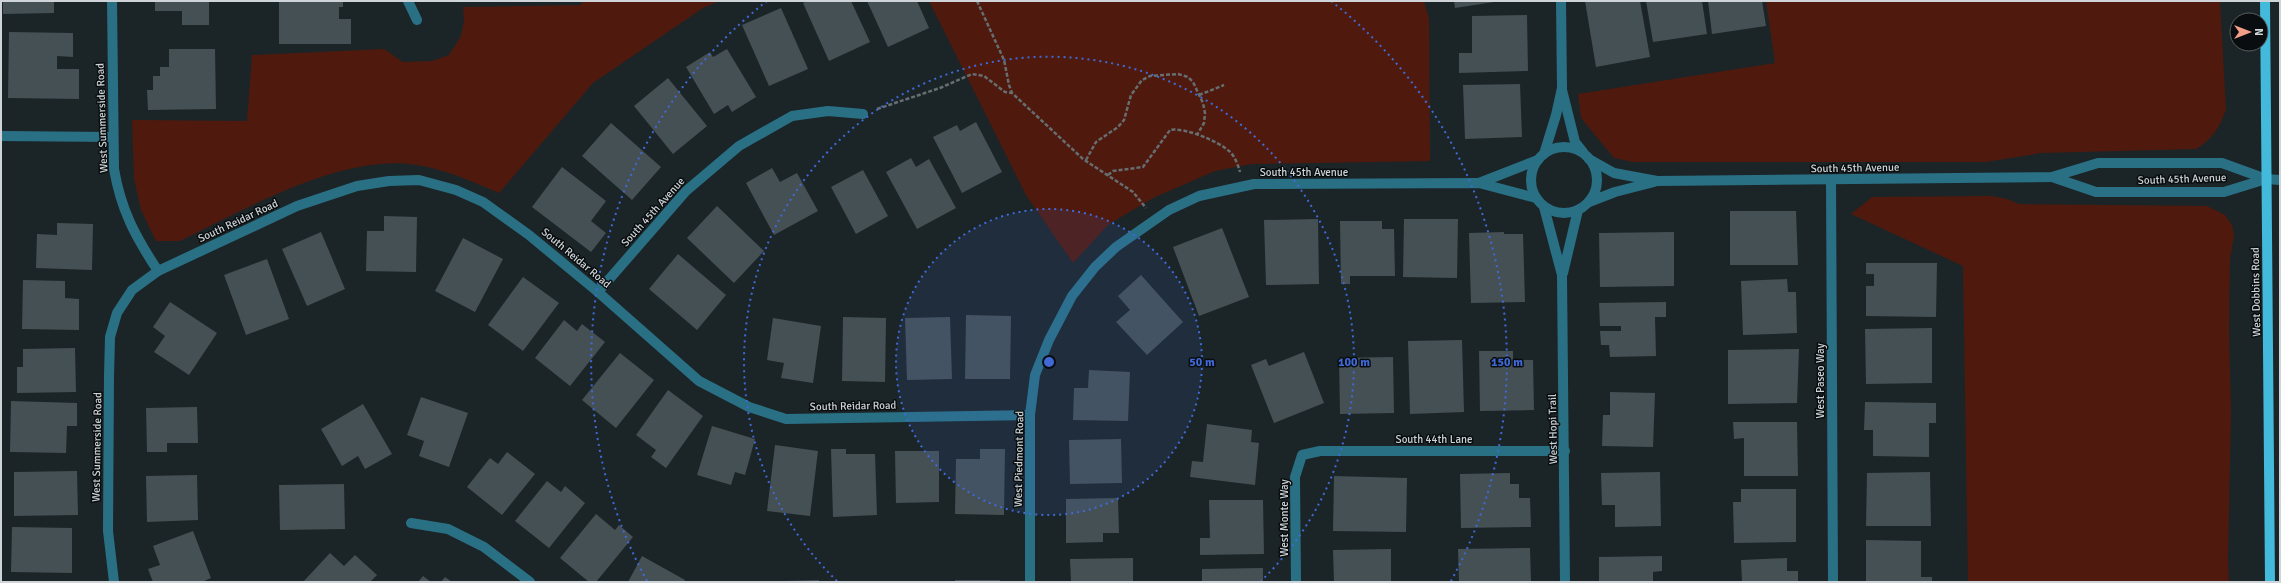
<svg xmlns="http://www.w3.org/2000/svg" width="2281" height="583" viewBox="0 0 2281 583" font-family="Signika,sans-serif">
<rect width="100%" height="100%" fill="#1b2528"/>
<!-- green -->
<g fill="#4f1a0d">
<path d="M 583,1 L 720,1 L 703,8 L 593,83 L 499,193 C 471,181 445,169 416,165 C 342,153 244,210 180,241 L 156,241 L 141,210 L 134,179 L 132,120 L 247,121 L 252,55 L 384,49 L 403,62 L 432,61 L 449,55 L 461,36 L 464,21 L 463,7 L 581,5 Z"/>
<path d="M 929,1 L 1424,1 L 1429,19 L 1430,161 L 1252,164 L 1215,171 L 1155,197 L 1109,224 L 1073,263 L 1026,195 Z"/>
<path d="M 1766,1 L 2220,1 L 2226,109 C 2220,128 2212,139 2196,149 L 2041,153 L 1986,162 L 1633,162 L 1614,158 L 1581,118 L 1578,94 L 1775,63 Z"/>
<path d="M 1991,196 L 2007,199 L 2019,204 L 2207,206 L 2225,215 L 2232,225 L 2234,236 L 2230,258 L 2229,330 L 2231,412 L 2228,559 L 2229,582 L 1968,582 L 1963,266 L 1851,214 L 1872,197 Z"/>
</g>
<!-- building -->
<g fill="#455054">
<path d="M 3,1 L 54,1 L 54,13 L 3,14 Z"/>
<path d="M 155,1 L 209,1 L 209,25 L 182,25 L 182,11 L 155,11 Z"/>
<path d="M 279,1 L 343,1 L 343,7 L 339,7 L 339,19 L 351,19 L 351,44 L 279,44 Z"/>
<path d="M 807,1 L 851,1 L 870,42 L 829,61 L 803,3 Z"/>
<path d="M 867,1 L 917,1 L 929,28 L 888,47 Z"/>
<path d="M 1454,1 L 1494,1 L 1494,2 L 1455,8 Z"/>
<path d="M 1585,1 L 1640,1 L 1650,57 L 1596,67 Z"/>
<path d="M 1646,1 L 1702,1 L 1707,34 L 1653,42 Z"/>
<path d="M 1708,1 L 1762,1 L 1766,26 L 1712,34 Z"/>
<path d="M 781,8 L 808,69 L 769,86 L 742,25 Z"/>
<path d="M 1527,15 L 1528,71 L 1459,73 L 1459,53 L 1472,53 L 1472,16 Z"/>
<path d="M 9,32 L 73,33 L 73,57 L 57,56 L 57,69 L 79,69 L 79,99 L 8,98 Z"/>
<path d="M 169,49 L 215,49 L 216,109 L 148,110 L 147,90 L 153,90 L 153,76 L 160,76 L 160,67 L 169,67 Z"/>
<path d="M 727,49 L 756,97 L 732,112 L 728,105 L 714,114 L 686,67 L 710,52 L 713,57 Z"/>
<path d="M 668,78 L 707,126 L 673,154 L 634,106 Z"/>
<path d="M 1520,84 L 1522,137 L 1465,139 L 1463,85 Z"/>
<path d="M 976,122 L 1002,172 L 962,193 L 933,137 L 957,125 L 960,131 Z"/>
<path d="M 611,123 L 661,167 L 632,200 L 582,156 Z"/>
<path d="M 911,158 L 916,167 L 929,159 L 956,208 L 917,229 L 886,172 Z"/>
<path d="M 562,167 L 606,201 L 591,221 L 606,233 L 591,252 L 532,207 Z"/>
<path d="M 772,168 L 780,182 L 797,173 L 818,211 L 774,235 L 746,183 Z"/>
<path d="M 863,170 L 888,216 L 856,234 L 831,187 Z"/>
<path d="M 717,206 L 764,251 L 734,283 L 687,238 Z"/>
<path d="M 1730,211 L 1796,211 L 1798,265 L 1730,265 Z"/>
<path d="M 384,216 L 417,217 L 416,272 L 366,271 L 367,231 L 384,231 Z"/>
<path d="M 1318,219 L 1319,284 L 1266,285 L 1264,220 Z"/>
<path d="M 1404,219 L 1458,219 L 1457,278 L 1403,277 Z"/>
<path d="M 1340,221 L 1382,221 L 1382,229 L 1394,229 L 1395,276 L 1350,276 L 1350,284 L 1341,284 Z"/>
<path d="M 57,223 L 93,224 L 92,270 L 36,268 L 37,234 L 57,235 Z"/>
<path d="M 1222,228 L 1249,297 L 1199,316 L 1173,247 Z"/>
<path d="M 321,232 L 345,289 L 307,306 L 282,249 Z"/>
<path d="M 1504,232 L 1504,234 L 1523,234 L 1525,302 L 1471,303 L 1469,233 Z"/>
<path d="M 1674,232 L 1674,286 L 1600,287 L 1599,233 Z"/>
<path d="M 463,238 L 503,259 L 475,312 L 435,291 Z"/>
<path d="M 678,254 L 726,295 L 697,330 L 649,289 Z"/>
<path d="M 267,259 L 289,319 L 246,335 L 224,275 Z"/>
<path d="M 1866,263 L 1937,263 L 1936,317 L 1866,316 L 1866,286 L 1874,286 L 1874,274 L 1866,274 Z"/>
<path d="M 1141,275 L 1183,322 L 1147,355 L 1116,322 L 1130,310 L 1118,296 Z"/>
<path d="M 523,277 L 559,303 L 523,351 L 488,325 Z"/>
<path d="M 1787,279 L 1788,292 L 1796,292 L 1797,333 L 1743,335 L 1741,281 Z"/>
<path d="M 23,280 L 65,281 L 65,298 L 79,299 L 79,330 L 22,329 Z"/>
<path d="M 170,302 L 217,333 L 189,375 L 154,352 L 165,336 L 153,327 Z"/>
<path d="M 1666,302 L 1666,317 L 1655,317 L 1656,356 L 1610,357 L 1609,345 L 1601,345 L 1600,331 L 1621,331 L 1621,326 L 1600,326 L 1599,303 Z"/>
<path d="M 966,315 L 1011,316 L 1010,379 L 965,379 Z"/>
<path d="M 843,317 L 886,318 L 885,382 L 842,381 Z"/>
<path d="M 950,317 L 952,379 L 907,380 L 905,318 Z"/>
<path d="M 773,318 L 821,326 L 813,383 L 781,378 L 784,363 L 767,360 Z"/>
<path d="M 564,320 L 577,331 L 582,324 L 605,342 L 570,386 L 535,358 Z"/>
<path d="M 1932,328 L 1932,383 L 1866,384 L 1865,329 Z"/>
<path d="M 1462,340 L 1464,412 L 1410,414 L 1408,341 Z"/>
<path d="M 75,348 L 76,392 L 17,393 L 17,367 L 23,367 L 23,349 Z"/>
<path d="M 1799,349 L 1797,403 L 1728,404 L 1728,350 Z"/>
<path d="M 1479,351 L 1513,351 L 1513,360 L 1533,360 L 1534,410 L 1480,411 Z"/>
<path d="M 1304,352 L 1324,403 L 1274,423 L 1251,365 L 1266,359 L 1269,366 Z"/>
<path d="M 620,353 L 654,380 L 616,428 L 582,400 Z"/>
<path d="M 1393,357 L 1394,413 L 1340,414 L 1339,358 Z"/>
<path d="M 1089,370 L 1130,372 L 1128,421 L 1073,420 L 1074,388 L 1088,388 Z"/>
<path d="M 668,390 L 703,416 L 666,468 L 651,457 L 656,450 L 636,435 Z"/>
<path d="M 1610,392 L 1655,393 L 1653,447 L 1602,446 L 1603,415 L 1610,415 Z"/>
<path d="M 421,397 L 468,413 L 449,467 L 419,456 L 424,441 L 407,435 Z"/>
<path d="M 11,401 L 77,403 L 77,426 L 67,426 L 66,453 L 10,452 Z"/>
<path d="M 1865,402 L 1936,403 L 1936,423 L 1929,423 L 1929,457 L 1873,456 L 1873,430 L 1864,430 Z"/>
<path d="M 363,404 L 392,454 L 365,469 L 358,456 L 342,466 L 321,429 Z"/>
<path d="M 197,407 L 198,443 L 167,443 L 167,452 L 147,452 L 146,408 Z"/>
<path d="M 1733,422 L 1797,422 L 1798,476 L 1744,476 L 1744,438 L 1734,439 Z"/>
<path d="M 1207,424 L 1252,430 L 1251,442 L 1259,443 L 1255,485 L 1190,477 L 1192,461 L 1203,462 Z"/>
<path d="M 712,426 L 755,439 L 745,475 L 735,472 L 731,485 L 697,475 Z"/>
<path d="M 1121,439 L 1122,483 L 1070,484 L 1069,440 Z"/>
<path d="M 775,445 L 818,451 L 810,516 L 767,511 Z"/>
<path d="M 831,449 L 846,449 L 846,454 L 875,454 L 877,515 L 833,517 Z"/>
<path d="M 980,449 L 1005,449 L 1004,515 L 955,514 L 956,459 L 980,459 Z"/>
<path d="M 895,451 L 939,451 L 939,502 L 896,503 Z"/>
<path d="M 507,452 L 535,474 L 502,515 L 467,487 L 490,458 L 498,464 Z"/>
<path d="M 77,471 L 78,515 L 14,516 L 14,472 Z"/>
<path d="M 1660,472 L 1661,526 L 1615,527 L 1615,505 L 1602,505 L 1601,473 Z"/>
<path d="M 1930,472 L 1931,526 L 1866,526 L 1867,473 Z"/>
<path d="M 1510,473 L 1510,484 L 1519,484 L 1519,498 L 1530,498 L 1531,527 L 1461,528 L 1460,474 Z"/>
<path d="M 197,475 L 198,520 L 147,522 L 146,476 Z"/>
<path d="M 1334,476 L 1407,478 L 1406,532 L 1333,531 Z"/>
<path d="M 547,481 L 561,492 L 565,486 L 585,503 L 549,548 L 515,521 Z"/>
<path d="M 344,484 L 345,529 L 280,530 L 279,485 Z"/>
<path d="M 1741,489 L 1796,489 L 1796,542 L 1734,543 L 1733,502 L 1741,502 Z"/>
<path d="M 1118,498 L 1119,533 L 1103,533 L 1103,542 L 1066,543 L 1066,499 Z"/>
<path d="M 1209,500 L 1263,500 L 1264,554 L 1200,555 L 1200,538 L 1210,538 Z"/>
<path d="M 596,514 L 615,530 L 619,525 L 633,537 L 596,582 L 589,582 L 560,558 Z"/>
<path d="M 12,527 L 72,528 L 72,573 L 11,572 Z"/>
<path d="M 193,531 L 211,578 L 202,582 L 153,582 L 148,569 L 160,565 L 153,546 Z"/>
<path d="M 1866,540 L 1921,541 L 1921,577 L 1932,577 L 1932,582 L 1866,582 Z"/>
<path d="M 1530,548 L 1531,582 L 1459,582 L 1458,549 Z"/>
<path d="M 1391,549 L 1391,582 L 1334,582 L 1333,550 Z"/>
<path d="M 330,553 L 344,566 L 355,555 L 377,575 L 370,582 L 303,582 Z"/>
<path d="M 642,556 L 685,580 L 684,582 L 628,582 Z"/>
<path d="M 1662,556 L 1662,571 L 1653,572 L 1653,582 L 1599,582 L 1599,557 Z"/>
<path d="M 1133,558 L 1133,582 L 1071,582 L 1070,559 Z"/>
<path d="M 1787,558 L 1787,571 L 1798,571 L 1798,582 L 1742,582 L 1741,560 Z"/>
<path d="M 1263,568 L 1263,582 L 1202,582 L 1202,569 Z"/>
<path d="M 423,576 L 431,582 L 418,582 Z"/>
<path d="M 445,577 L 452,582 L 441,582 Z"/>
<path d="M 819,580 L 819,582 L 784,582 L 784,581 Z"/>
<rect x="955" y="580" width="45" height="2"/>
</g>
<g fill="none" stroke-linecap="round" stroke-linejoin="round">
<!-- path -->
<g stroke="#666e71" stroke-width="2.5" stroke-dasharray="4 2" stroke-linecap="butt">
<path d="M 977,1 L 1004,60 L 1009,85 L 1012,93 L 1083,159 L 1133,192 L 1146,208"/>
<path d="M 1199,95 L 1224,85"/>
<path d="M 877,109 L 940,88 L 972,74 L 984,76 L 1005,92 L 1012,93"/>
<path d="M 1086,160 L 1096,142 L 1118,127 L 1124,120 L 1131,95 L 1142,80 L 1150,76 L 1178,74 L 1188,77 L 1193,82 L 1203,103 L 1205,113 L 1204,123 L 1197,135"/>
<path d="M 1108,175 L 1113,171 L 1143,167 L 1170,130 C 1184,127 1218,141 1229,151 C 1235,156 1238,165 1240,172"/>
</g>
<!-- minor -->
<g stroke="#2a7085" stroke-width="10">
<path d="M 112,1 L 114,169 C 121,210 135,236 158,271"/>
<path d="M 408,1 L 417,20"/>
<path d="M 1562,90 L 1575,142 L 1583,152"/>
<path d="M 1,136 L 113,137"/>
<circle cx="1564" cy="180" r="33"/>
<path d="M 1544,154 L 1556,115 L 1562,88 L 1561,1"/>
<path d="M 1589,159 L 1614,173 L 1657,181 L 2052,177 L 2098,163 L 2222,163 L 2266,179 L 2280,180"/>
<path d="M 2052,177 L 2096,192 L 2224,192 L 2266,179"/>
<path d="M 1831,180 L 1833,582"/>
<path d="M 1479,183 L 1538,160"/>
<path d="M 1589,202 L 1615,192 L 1654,182"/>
<path d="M 1544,207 L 1562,275 L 1565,582"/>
<path d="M 1563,273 L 1578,210"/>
<path d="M 598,292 L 686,191 L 739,146 L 792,116 L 828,111 L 863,114"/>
<path d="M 411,523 L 448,529 L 484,547 L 530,582"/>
<path d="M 114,582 L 108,531 L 109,376 L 110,337 L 117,313 L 132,290 L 158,271 L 297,206 L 357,186 L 389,181 L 419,180 L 456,190 L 483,202 L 529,235 L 598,292 L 699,381 L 749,407 L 786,419 L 1030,415"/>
<path d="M 1030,582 L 1030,415 L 1035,375 L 1049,340 L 1072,296 L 1095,267 L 1116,247 L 1169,210 L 1199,196 L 1254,184 L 1479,183 L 1536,198"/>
<path d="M 1296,582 L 1295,477 L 1302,455 L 1320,451 L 1565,451"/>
</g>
<!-- major -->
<path stroke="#43b9dc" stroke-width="10" d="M 2265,1 L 2270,582"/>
</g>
<!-- distance rings -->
<circle cx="1049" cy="362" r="153" fill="#4069d8" fill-opacity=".12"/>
<g fill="none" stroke="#4069d8" stroke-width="2" stroke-dasharray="2 4">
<circle cx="1049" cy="362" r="153"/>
<path d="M837 581A305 305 0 1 1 1261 581"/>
<path d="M647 581A458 458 0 0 1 767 1M1331 1A458 458 0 0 1 1451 581"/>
</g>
<g text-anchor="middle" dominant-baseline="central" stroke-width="3" stroke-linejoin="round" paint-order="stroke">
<!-- street labels -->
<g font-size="11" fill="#ced4d7" stroke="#090d0f">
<text transform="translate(102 118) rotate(-92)">West Summerside Road</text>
<text transform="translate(1855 168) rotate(-1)">South 45th Avenue</text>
<text x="1304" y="172">South 45th Avenue</text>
<text transform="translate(2182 179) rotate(-2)">South 45th Avenue</text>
<text transform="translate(653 212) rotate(-48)">South 45th Avenue</text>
<text transform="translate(238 221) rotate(-25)">South Reidar Road</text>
<text transform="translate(576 258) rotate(40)">South Reidar Road</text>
<text transform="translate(2256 292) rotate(-91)">West Dobbins Road</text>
<text transform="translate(1820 381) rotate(-90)">West Paseo Way</text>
<text transform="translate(853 406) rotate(-1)">South Reidar Road</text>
<text transform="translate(1553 429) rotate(-91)">West Hopi Trail</text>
<text x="1434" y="439">South 44th Lane</text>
<text transform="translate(97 447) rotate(-89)">West Summerside Road</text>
<text transform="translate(1019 459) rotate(-89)">West Piedmont Road</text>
<text transform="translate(1284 518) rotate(-90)">West Monte Way</text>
</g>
</g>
<circle cx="1049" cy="362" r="6" fill="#4069d8" stroke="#090d0f" stroke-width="2"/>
<g font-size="12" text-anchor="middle" font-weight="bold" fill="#4069d8" stroke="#090d0f" stroke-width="3" stroke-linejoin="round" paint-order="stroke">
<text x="1202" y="366">50 m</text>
<text x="1354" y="366">100 m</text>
<text x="1507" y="366">150 m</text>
</g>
<!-- border -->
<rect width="2281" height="583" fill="none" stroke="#ced4d7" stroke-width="4"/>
<!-- north arrow -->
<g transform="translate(2249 32) rotate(90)"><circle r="19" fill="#090d0f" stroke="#585d5f"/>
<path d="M0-3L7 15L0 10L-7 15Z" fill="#f49e88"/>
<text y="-6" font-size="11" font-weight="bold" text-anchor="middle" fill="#ced4d7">N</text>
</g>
</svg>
